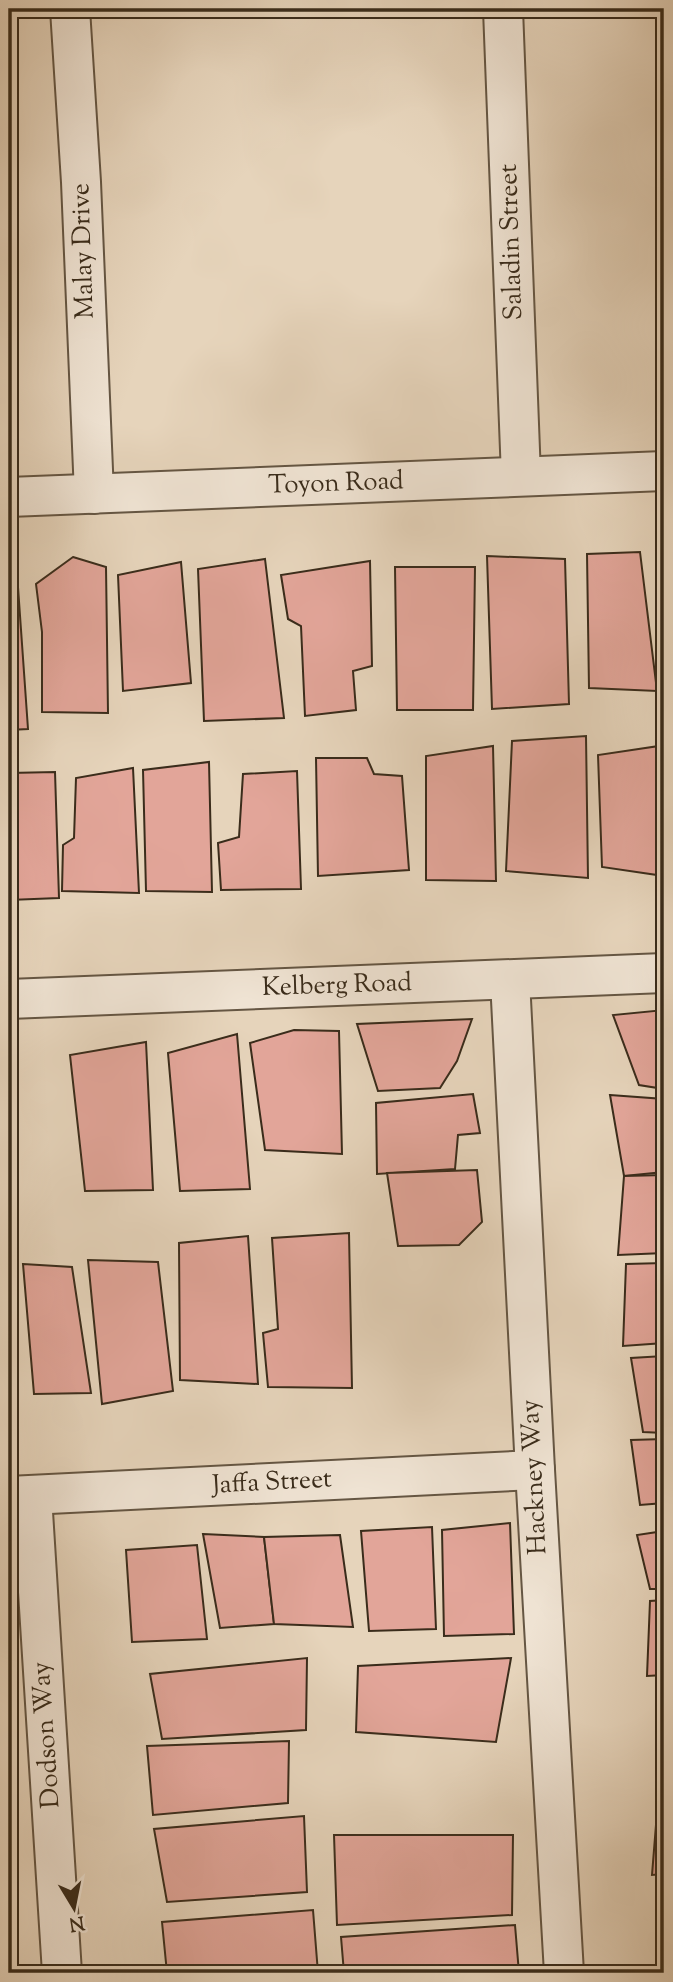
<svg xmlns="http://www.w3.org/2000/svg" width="673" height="1982" viewBox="0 0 673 1982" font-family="'Sorts Mill Goudy',serif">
<rect width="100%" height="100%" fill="#e6d4bb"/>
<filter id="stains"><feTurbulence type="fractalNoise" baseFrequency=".00286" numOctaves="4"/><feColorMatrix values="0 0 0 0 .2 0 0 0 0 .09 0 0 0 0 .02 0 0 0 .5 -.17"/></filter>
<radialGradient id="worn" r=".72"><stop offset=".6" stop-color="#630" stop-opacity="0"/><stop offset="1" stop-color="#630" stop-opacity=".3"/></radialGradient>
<!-- building -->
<g fill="#e2a599" stroke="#3a2c1b" stroke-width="2">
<path d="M 664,544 L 664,691 L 657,691 Z"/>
<path d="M 640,552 L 657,691 L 589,688 L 587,554 Z"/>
<path d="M 487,556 L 565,559 L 569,704 L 492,709 Z"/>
<path d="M 73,557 L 106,567 L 108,713 L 42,712 L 42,632 L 36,584 Z"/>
<path d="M 265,559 L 284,718 L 204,721 L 198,569 Z"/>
<path d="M 370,561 L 372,666 L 353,671 L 356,710 L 305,716 L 301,626 L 288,619 L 281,575 Z"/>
<path d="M 181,562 L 191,683 L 123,691 L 118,575 Z"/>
<path d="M 395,567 L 475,567 L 473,710 L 397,710 Z"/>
<path d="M 17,573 L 28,729 L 9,730 L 9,574 Z"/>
<path d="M 586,736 L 588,878 L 506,871 L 512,741 Z"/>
<path d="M 493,746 L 496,881 L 426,880 L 426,756 Z"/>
<path d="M 659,746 L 664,876 L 602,867 L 598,755 Z"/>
<path d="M 316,758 L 367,758 L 374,774 L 402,776 L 409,870 L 318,876 Z"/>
<path d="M 209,762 L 212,892 L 146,891 L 143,770 Z"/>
<path d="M 133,768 L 139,893 L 62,891 L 63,845 L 74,838 L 76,778 Z"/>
<path d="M 297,771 L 301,889 L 221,890 L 218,843 L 239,837 L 243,774 Z"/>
<path d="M 55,772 L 59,898 L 9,900 L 9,773 Z"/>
<path d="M 664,1010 L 664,1089 L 639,1085 L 613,1015 Z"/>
<path d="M 472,1019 L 457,1061 L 440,1088 L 378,1091 L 357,1024 Z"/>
<path d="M 294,1030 L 339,1031 L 342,1154 L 265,1150 L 250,1043 Z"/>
<path d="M 237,1034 L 250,1189 L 180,1191 L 168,1053 Z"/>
<path d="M 146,1042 L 153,1190 L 85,1191 L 70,1055 Z"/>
<path d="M 473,1094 L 480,1133 L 458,1135 L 455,1169 L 377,1174 L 376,1103 Z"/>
<path d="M 610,1095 L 664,1099 L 664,1172 L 624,1176 Z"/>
<path d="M 477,1170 L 482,1222 L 459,1245 L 398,1246 L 387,1173 Z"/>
<path d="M 664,1175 L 664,1253 L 618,1255 L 624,1176 Z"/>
<path d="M 349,1233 L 352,1388 L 268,1387 L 263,1333 L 278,1329 L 272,1238 Z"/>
<path d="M 248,1236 L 258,1384 L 180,1380 L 179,1243 Z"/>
<path d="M 88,1260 L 158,1262 L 173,1391 L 102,1404 Z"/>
<path d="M 664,1263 L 664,1343 L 623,1346 L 626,1264 Z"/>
<path d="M 23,1264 L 72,1267 L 91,1393 L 34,1394 Z"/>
<path d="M 664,1356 L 664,1433 L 643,1432 L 631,1358 Z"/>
<path d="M 9,1375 L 12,1408 L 9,1407 Z"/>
<path d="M 664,1439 L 664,1503 L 640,1505 L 631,1440 Z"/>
<path d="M 510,1523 L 514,1634 L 444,1636 L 442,1530 Z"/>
<path d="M 432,1527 L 436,1629 L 369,1631 L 361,1531 Z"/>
<path d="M 664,1531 L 664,1589 L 650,1589 L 637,1535 Z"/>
<path d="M 203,1534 L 264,1537 L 274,1624 L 220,1628 Z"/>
<path d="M 340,1535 L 353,1627 L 274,1624 L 264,1537 Z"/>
<path d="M 197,1545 L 207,1639 L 132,1642 L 126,1550 Z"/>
<path d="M 664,1600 L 664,1675 L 647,1676 L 650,1601 Z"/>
<path d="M 307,1658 L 306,1730 L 162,1739 L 150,1674 Z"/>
<path d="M 511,1658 L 496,1742 L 356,1732 L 358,1666 Z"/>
<path d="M 664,1692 L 664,1769 L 657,1769 L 658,1693 Z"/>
<path d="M 289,1741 L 288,1803 L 153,1815 L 147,1746 Z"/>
<path d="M 660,1775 L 664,1776 L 664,1874 L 652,1875 Z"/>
<path d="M 304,1816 L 307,1892 L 167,1902 L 154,1829 Z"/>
<path d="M 334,1835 L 513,1835 L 512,1915 L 337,1925 Z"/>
<path d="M 313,1910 L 318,1973 L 167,1973 L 162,1922 Z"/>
<path d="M 515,1925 L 519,1973 L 344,1973 L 341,1937 Z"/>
</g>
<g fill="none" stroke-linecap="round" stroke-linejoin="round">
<!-- minor casing -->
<g stroke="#655643" stroke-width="42">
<g id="minor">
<path d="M 70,9 L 81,182 L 94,494"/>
<path d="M 503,9 L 521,476"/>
<path d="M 510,980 L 535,1470 L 564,1973"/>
<path d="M 9,999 L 664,973"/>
<path d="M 9,1496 L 535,1470"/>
<path d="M 32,1496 L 62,1973"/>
</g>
</g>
<!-- tertiary casing -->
<g stroke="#655643" stroke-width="42">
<path id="tertiary" d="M 9,497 L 664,471"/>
</g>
<!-- minor -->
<use href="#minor" stroke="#efe3d3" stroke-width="38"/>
<!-- tertiary -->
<use href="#tertiary" stroke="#efe3d3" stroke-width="38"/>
</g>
<g text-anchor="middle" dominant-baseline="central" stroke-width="7" stroke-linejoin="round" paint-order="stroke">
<!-- street labels -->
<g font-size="26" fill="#3a2c1b" stroke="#efe3d3">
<text transform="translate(512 242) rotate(-92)">Saladin Street</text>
<text transform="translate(84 251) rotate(-92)">Malay Drive</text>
<text transform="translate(336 484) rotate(-2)">Toyon Road</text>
<text transform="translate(337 986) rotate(-2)">Kelberg Road</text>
<text transform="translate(535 1477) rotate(-93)">Hackney Way</text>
<text transform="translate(272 1483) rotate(-3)">Jaffa Street</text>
<text transform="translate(47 1735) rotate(-94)">Dodson Way</text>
</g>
</g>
<!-- margin -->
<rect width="673" height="1982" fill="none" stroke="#e6d4bb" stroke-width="35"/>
<rect x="10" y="10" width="652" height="1961" fill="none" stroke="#3a2c1b" stroke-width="3.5"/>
<rect x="18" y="18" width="638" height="1947" fill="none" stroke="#3a2c1b" stroke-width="2"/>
<!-- north arrow -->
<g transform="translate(74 1908) rotate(170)" stroke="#efe3d3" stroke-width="5" paint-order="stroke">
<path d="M0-5L12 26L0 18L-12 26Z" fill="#3a2c1b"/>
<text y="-10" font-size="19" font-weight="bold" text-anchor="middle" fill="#3a2c1b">N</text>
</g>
<rect width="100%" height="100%" filter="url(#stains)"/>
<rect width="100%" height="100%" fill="url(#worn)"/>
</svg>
